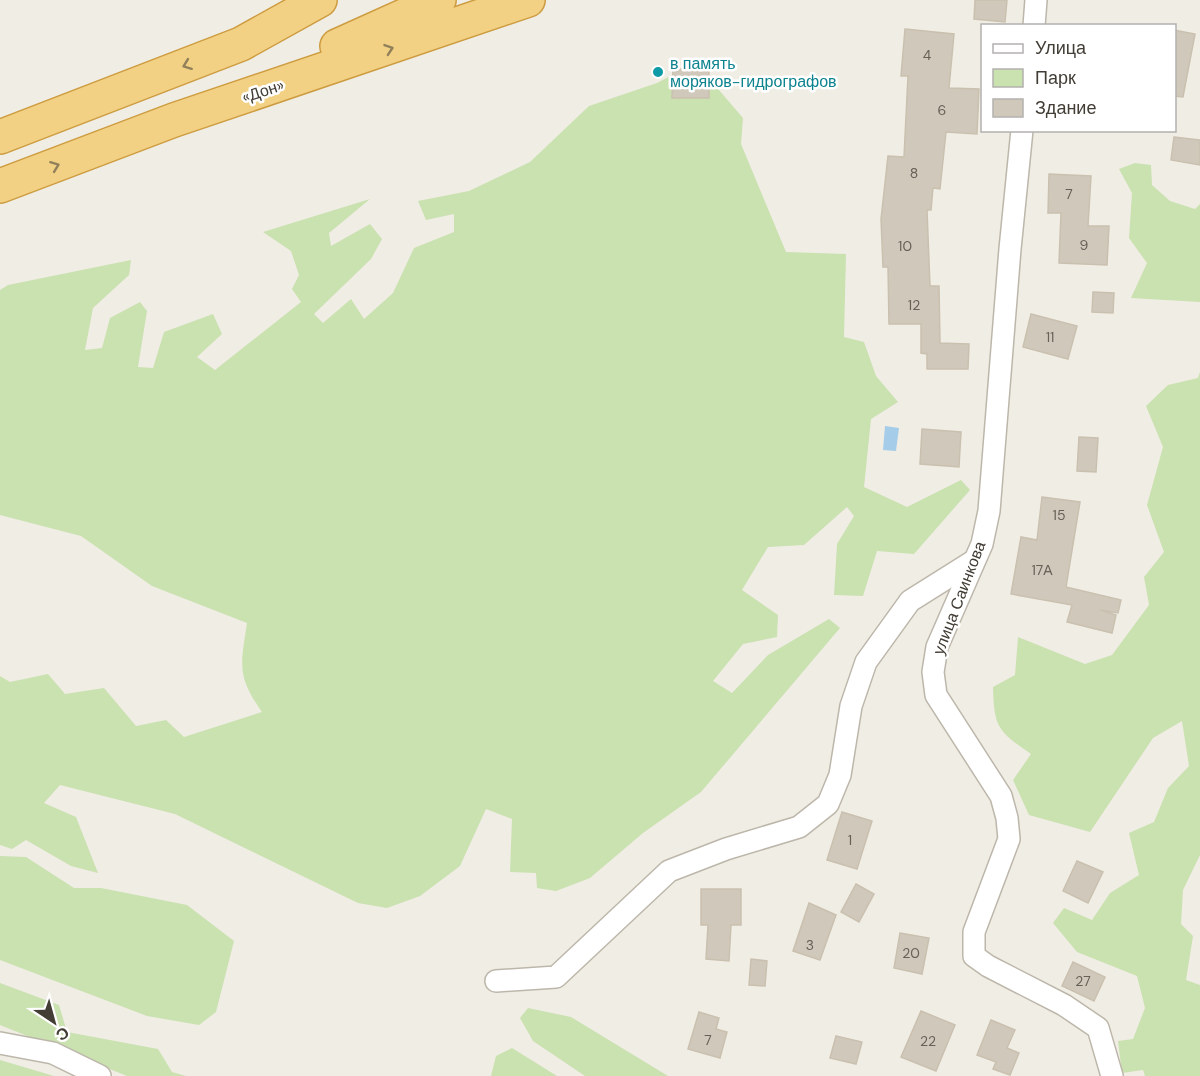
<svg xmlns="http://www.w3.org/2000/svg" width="1200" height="1076" viewBox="0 0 1200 1076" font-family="'DM Sans',sans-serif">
<rect width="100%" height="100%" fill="#f0ede4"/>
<!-- green -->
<g fill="#cae1b0">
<path d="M 701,60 L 713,83 L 743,118 L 741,144 L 786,252 L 846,254 L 844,337 L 864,342 L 876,376 L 898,402 L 871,419 L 864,487 L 907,507 L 961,480 L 970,490 L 914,554 L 877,551 L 863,596 L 834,595 L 837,544 L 854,516 L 847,507 L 804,545 L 768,547 L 742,590 L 778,615 L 777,637 L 743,644 L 713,681 L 732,693 L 768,655 L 829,619 L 840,628 L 701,792 L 643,833 L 590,878 L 556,891 L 537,888 L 536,873 L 510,872 L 512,819 L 486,809 L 460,866 L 420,896 L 387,908 L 358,903 L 175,814 L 60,785 L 44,803 L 76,817 L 98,873 L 71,866 L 26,840 L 12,849 L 0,845 L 0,676 L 10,682 L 48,674 L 65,694 L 104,688 L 136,726 L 166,720 L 184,737 L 262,712 C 236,675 241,665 247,623 L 152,586 L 81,536 L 0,515 L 0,290 L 8,285 L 131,260 L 129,275 L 93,308 L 85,350 L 102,348 L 110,318 L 140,302 L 147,311 L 138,367 L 153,368 L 164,332 L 213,314 L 222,334 L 197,357 L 215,370 L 301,302 L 292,289 L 299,275 L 291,251 L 263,232 L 370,199 L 329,233 L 331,246 L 370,224 L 382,239 L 371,259 L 314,314 L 323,323 L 351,299 L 364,319 L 393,293 L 414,248 L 454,232 L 454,214 L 426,220 L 418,201 L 469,191 L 530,162 L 589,106 L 657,83 Z"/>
<path d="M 1135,163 L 1151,165 L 1152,185 L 1170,201 L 1195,209 L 1200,204 L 1200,302 L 1131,298 L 1147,263 L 1129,238 L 1132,193 L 1119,169 Z"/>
<path d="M 1200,372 L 1200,855 L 1183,890 L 1181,924 L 1193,936 L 1186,980 L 1200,985 L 1200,1076 L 1145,1076 L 1143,1070 L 1122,1073 L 1118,1041 L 1133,1039 L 1145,1008 L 1137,976 L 1077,952 L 1053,923 L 1064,908 L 1092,920 L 1110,893 L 1139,875 L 1129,833 L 1154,822 L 1168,788 L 1189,766 L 1182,721 L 1153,738 L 1090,832 L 1029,815 L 1013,780 L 1031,754 C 998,731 994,728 993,687 L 1015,675 L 1018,637 L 1085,664 L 1112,655 L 1149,605 L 1144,577 L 1164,552 L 1147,505 L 1163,447 L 1146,406 L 1168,385 L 1198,378 Z"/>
<path d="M 0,856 L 26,857 L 74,888 L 101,888 L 187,905 L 234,941 L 216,1012 L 199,1025 L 147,1016 L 0,960 Z"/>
<path d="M 0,983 L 59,1005 L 67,1032 L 158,1049 L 172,1072 L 186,1076 L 127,1076 L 0,1025 Z"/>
<path d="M 528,1008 L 571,1017 L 668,1076 L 585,1076 L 533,1041 L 520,1018 Z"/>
<path d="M 512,1048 L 557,1076 L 491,1076 L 496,1056 Z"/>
<path d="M 0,1060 L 54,1076 L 0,1076 Z"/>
</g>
<!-- water -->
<path fill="#a5cce8" d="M 885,426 L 899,428 L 896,451 L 883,450 Z"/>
<!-- building -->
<g fill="#d0c8bb" stroke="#cac0af" stroke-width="1.5">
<path d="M 975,0 L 1007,0 L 1005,22 L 974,19 Z"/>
<path d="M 905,29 L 954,34 L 949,88 L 979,89 L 977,134 L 946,132 L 940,189 L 933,188 L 931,210 L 927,210 L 930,286 L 939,286 L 940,343 L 969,344 L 968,369 L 927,369 L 927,354 L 921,353 L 921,324 L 889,324 L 888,267 L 883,267 L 881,219 L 888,156 L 904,157 L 908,76 L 901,76 Z"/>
<path d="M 1174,30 L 1195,34 L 1183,97 L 1174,96 Z"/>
<path d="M 673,69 L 709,70 L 709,98 L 672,98 Z"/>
<path d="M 1174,137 L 1200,140 L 1200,165 L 1171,160 Z"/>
<path d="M 1049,174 L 1091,176 L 1088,226 L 1109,226 L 1107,265 L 1059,263 L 1061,213 L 1048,213 Z"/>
<path d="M 1093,292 L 1114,293 L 1113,313 L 1092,312 Z"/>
<path d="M 1031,314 L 1077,326 L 1068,359 L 1023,347 Z"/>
<path d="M 922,429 L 961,432 L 959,467 L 920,464 Z"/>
<path d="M 1079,437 L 1098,438 L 1096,472 L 1077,471 Z"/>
<path d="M 1042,497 L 1080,502 L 1066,587 L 1121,600 L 1118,613 L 1100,610 L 1116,615 L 1112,633 L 1067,622 L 1072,605 L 1011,594 L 1021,537 L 1037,540 Z"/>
<path d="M 842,812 L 872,821 L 857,869 L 827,860 Z"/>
<path d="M 1077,861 L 1103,872 L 1088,903 L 1063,891 Z"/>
<path d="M 856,884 L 874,894 L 859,922 L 841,912 Z"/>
<path d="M 701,889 L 741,889 L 741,925 L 731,925 L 729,961 L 706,959 L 708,925 L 701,925 Z"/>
<path d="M 809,903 L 836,915 L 820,960 L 793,951 Z"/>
<path d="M 900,933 L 929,938 L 922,974 L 894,968 Z"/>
<path d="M 751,959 L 767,961 L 765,986 L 749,985 Z"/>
<path d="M 1073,962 L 1105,977 L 1094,1001 L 1062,986 Z"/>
<path d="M 921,1011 L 955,1025 L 936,1071 L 901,1057 Z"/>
<path d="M 699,1012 L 719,1018 L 716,1029 L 727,1032 L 720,1058 L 688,1049 Z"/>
<path d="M 991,1020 L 1015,1030 L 1007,1048 L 1019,1053 L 1010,1075 L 993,1069 L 996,1062 L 977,1055 Z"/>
<path d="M 836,1036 L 862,1042 L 856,1064 L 830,1058 Z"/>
</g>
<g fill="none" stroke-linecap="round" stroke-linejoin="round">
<!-- minor casing -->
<g stroke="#bdb7ab" stroke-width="24">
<g id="minor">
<path d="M 1034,26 L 1036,0"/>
<path d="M 1022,130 L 1010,249 L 989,511 L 982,544 L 937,647 L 933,672 L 936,695 L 1001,796 L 1007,818 L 1009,839 L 974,932 L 974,956 L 988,966 L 1064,1005 L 1098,1028 L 1112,1076"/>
<path d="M 496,981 L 556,977 L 669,871 L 726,849 L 799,827 L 828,804 L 840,775 L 851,706 L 866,662 L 910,601 L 972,562"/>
<path d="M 0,1043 L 53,1053 L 100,1076"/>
</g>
</g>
<!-- trunk casing -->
<g stroke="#cd9c41" stroke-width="36">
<g id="trunk">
<path d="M 337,46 L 439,0"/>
<path d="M 0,137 L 241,44 L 320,0"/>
<path d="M 0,186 L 174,120 L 528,0"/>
</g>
</g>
<!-- minor -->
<use href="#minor" stroke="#fff" stroke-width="21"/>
<!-- trunk -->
<use href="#trunk" stroke="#f2d184" stroke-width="33"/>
</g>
<!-- one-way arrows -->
<defs><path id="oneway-chevron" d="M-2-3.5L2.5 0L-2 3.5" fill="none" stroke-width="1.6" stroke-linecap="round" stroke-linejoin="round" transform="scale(1.5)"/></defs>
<g stroke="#918059">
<use href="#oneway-chevron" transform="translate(389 49) rotate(-19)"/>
<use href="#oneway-chevron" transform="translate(187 65) rotate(159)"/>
<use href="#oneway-chevron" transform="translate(55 166) rotate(-21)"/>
</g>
<!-- markers -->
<circle fill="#0f9aa8" stroke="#fff" stroke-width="2" cx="658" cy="72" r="6"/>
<g text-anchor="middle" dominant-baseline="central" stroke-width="5" stroke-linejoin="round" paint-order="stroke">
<!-- number labels -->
<g font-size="14" fill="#666056">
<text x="927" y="55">4</text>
<text x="942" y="110">6</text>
<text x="914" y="173">8</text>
<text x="1069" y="194">7</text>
<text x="1084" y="245">9</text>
<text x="905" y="246">10</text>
<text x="914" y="305">12</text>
<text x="1050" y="337">11</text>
<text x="1059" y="515">15</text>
<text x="1042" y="570">17А</text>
<text x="850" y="840">1</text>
<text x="810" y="945">3</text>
<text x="911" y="953">20</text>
<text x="1083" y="981">27</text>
<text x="708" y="1040">7</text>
<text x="928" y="1041">22</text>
</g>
<!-- culture labels -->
<g font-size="16" fill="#0d838f" stroke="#fff" text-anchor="start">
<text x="670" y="63">в память<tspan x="670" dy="18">моряков-гидрографов</tspan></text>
</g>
<!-- street labels -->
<g font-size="16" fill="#423d35" stroke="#fff">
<text transform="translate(263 91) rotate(-18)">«Дон»</text>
<text transform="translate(959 598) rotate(-69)">улица Саинкова</text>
</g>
</g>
<!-- legend -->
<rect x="981" y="24" width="195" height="108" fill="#ffffff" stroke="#b3b1ae" stroke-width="1.5"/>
<rect x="993" y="44" width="30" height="9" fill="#ffffff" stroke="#b3b1ae" stroke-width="1.5"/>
<text x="1035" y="54" font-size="18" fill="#423d35">Улица</text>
<rect x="993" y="69" width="30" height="18" fill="#cae1b0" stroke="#b3b1ae" stroke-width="1.5"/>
<text x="1035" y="84" font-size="18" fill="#423d35">Парк</text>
<rect x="993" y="99" width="30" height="18" fill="#d0c8bb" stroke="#b3b1ae" stroke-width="1.5"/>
<text x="1035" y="114" font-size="18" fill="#423d35">Здание</text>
<!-- north arrow -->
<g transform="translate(54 1022) rotate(144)" stroke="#ffffff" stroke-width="4.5" paint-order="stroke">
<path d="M0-4.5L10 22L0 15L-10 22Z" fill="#423d35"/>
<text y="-9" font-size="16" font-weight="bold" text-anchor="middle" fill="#423d35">С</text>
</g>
</svg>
